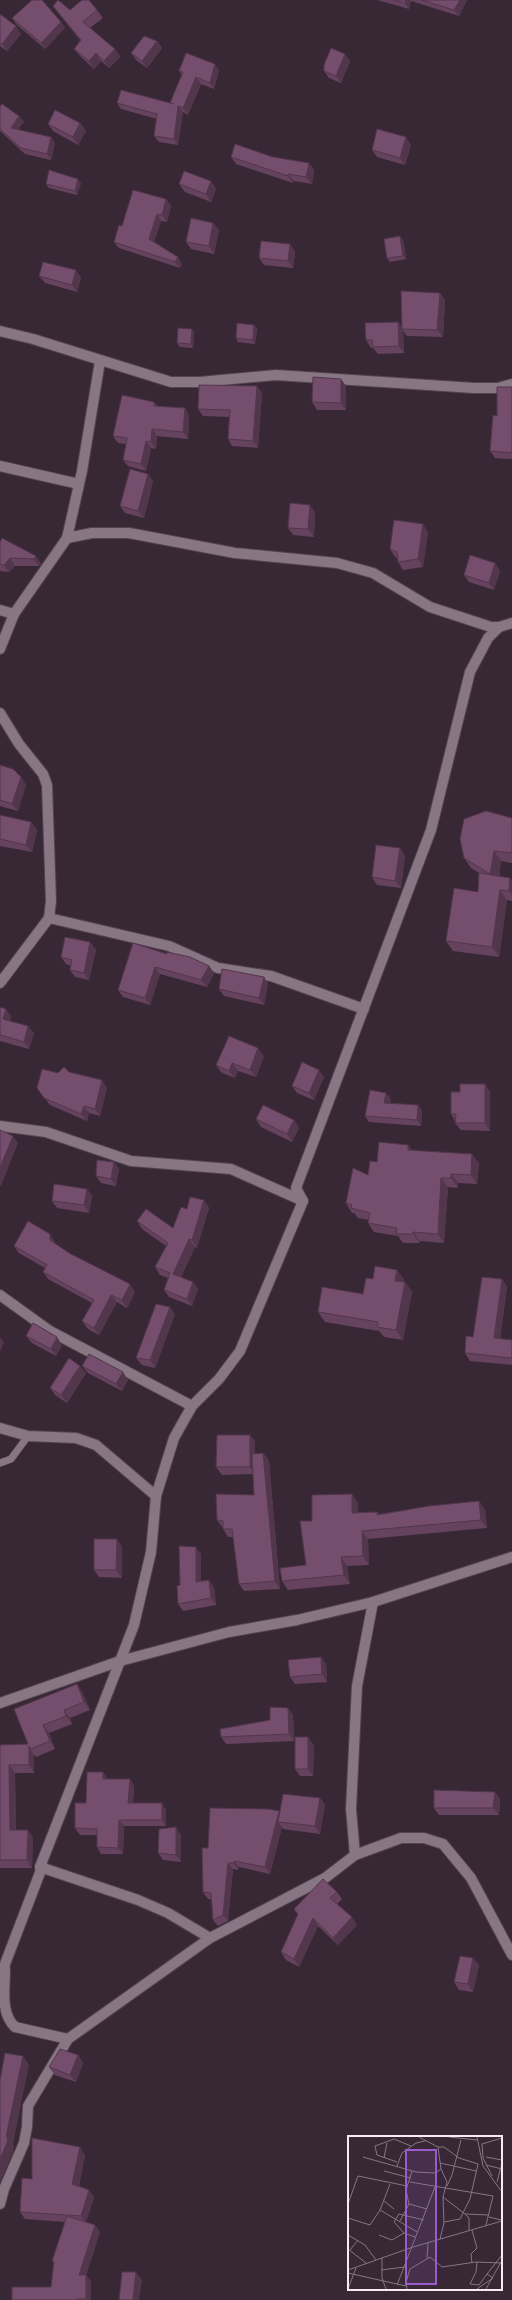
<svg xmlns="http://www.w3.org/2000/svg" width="512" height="2300" viewBox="0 0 512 2300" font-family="Signika,sans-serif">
<rect width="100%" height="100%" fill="#382835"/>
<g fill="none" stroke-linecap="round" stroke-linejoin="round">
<!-- service casing -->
<g stroke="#534550" stroke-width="8">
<path id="service" d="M 0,1463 L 11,1459 L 28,1436"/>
</g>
<!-- minor casing -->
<g stroke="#534550" stroke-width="12">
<g id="minor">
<path d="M 0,331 L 33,339 L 171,382 L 200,382 L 276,375 L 474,388 L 498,388 L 512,384"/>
<path d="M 0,466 L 79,484"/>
<path d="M 67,538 L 92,533 L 129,533 L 235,553 L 337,563 L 373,573 L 430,607 L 491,627 L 499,627 L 512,623"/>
<path d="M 0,610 L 14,614"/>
<path d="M 0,649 L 14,614 L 67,538 L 82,471 L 100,361"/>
<path d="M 0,713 L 19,744 L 43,774 L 47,785 L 51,901 L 49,918 L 0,983"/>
<path d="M 49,918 L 169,946 L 218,968 L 271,976 L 364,1009"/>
<path d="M 0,1126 L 46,1132 L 131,1161 L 231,1169 L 303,1201"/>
<path d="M 0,1295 L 50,1331 L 192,1406"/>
<path d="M 0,1428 L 28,1436 L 76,1438 L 96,1445 L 156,1496"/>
<path d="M 0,1703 L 120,1661 L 229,1632 L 297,1620 L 373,1602 L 512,1557"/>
<path d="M 355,1855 L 351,1809 L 357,1686 L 373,1602"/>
<path d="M 40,1867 L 138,1900 L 168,1913 L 210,1938"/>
<path d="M 5,1969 C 5,1988 0,2013 15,2027 L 68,2039"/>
<path d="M 0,1977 L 41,1870 L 40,1867 L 134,1625 L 151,1552 L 156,1496 L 174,1438 L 192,1406 L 219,1379 L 240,1351 L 303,1201 L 296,1188 L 431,830 L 470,672 L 488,638 L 499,627"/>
<path d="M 0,2204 L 4,2189 L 24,2143 L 27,2127 L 28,2106 L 68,2039 L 210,1938 L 325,1878 L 355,1855 L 401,1838 L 424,1838 L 443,1844 L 471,1878 L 512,1955"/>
</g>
</g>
<!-- service -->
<use href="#service" stroke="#897685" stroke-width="7"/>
<!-- minor -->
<use href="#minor" stroke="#897685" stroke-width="10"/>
</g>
<!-- wall -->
<g fill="#65425e">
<path d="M 377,0 L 467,0 L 459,16 L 411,1 L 409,9 Z"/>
<path d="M 53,6 L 70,10 L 97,10 L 103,18 L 90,28 L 115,49 L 120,57 L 109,68 L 101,61 L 94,69 L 80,56 L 74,49 L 80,40 L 58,13 Z"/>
<path d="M 0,14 L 21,34 L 7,51 L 0,46 Z"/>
<path d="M 12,18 L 61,22 L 65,28 L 45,49 L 16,24 Z"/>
<path d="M 157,41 L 162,48 L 147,68 L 136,60 L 131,53 Z"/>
<path d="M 345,54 L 350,61 L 341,83 L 329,78 L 324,71 Z"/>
<path d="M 219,70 L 214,89 L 201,84 L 188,115 L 183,112 L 178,145 L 159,142 L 154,136 L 157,119 L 121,109 L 117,103 L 171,104 L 182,75 L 179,71 Z"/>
<path d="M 0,106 L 19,116 L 24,122 L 18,129 L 55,143 L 51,160 L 25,154 L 0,131 Z"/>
<path d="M 80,123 L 86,131 L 78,145 L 53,131 L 48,124 Z"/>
<path d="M 411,145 L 405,165 L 377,157 L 372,150 Z"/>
<path d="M 231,157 L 273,157 L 309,163 L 314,170 L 312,184 L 294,181 L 293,183 L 236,164 Z"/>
<path d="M 211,181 L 216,189 L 211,202 L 185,192 L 179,184 Z"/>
<path d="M 81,183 L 77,195 L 49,188 L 46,184 Z"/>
<path d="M 166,199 L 171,206 L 167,222 L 161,221 L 154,242 L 182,264 L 180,268 L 119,248 L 114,242 L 122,226 Z"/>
<path d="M 213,223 L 219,230 L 214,254 L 191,249 L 186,242 Z"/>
<path d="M 403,240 L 406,259 L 390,262 L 387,258 Z"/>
<path d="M 290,244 L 295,252 L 293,268 L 264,265 L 259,258 Z"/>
<path d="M 76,270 L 81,278 L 77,292 L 45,283 L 39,276 Z"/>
<path d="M 440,293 L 445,300 L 443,337 L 407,336 L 403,331 L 404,353 L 378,354 L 373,348 L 371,348 L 366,340 L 398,322 L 402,327 Z"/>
<path d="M 254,325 L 257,329 L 255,344 L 238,342 L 236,338 Z"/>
<path d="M 194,332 L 193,348 L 180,347 L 177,343 Z"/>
<path d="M 257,386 L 262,393 L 258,448 L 232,446 L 228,439 L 229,417 L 203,416 L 198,409 Z"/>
<path d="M 346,386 L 346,410 L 317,410 L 312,402 Z"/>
<path d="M 512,387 L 512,459 L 495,458 L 490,451 L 497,416 Z"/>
<path d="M 154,402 L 157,406 L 185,408 L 189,415 L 188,439 L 157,436 L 156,449 L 151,448 L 146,471 L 128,466 L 123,460 L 126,444 L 118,443 L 113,436 Z"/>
<path d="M 153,481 L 144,518 L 125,513 L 120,506 Z"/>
<path d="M 315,512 L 314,537 L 293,535 L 288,528 Z"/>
<path d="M 428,532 L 423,567 L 403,570 L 398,562 L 397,558 L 395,557 L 390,549 Z"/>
<path d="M 0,542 L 36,556 L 41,564 L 39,566 L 15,566 L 9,572 L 0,571 Z"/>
<path d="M 495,563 L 500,571 L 494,590 L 469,582 L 464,575 Z"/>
<path d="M 0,765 L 21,777 L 26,785 L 18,811 L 0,806 Z"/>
<path d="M 0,815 L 31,822 L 37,830 L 32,852 L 0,846 Z"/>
<path d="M 512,818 L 512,863 L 501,861 L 499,876 L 512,880 L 512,901 L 507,900 L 499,957 L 453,951 L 446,941 L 478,892 L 479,873 L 471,868 L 464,858 Z"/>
<path d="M 400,848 L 405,856 L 401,888 L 377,885 L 372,877 Z"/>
<path d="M 90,942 L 96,950 L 89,980 L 75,977 L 70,970 L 71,966 L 66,964 L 61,957 Z"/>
<path d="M 167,954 L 209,966 L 214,973 L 207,987 L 160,974 L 150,1005 L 123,997 L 118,990 Z"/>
<path d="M 264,977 L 268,984 L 264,1005 L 224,996 L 219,989 Z"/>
<path d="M 0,1007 L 11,1016 L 10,1021 L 34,1033 L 29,1049 L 0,1041 Z"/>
<path d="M 264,1056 L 256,1077 L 238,1071 L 235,1078 L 222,1073 L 216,1065 Z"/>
<path d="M 69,1072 L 107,1088 L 100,1116 L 89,1113 L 87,1121 L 50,1105 L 37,1088 L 58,1073 Z"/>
<path d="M 324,1077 L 314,1100 L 297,1093 L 292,1086 Z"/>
<path d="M 485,1084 L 490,1092 L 490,1131 L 461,1130 L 455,1123 L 455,1121 L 451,1114 L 460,1092 Z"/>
<path d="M 386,1093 L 391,1099 L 390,1103 L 418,1105 L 422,1111 L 421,1126 L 369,1122 L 365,1116 Z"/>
<path d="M 256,1119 L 294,1120 L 299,1128 L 292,1142 L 261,1127 Z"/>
<path d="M 408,1145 L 412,1150 L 479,1163 L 477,1184 L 458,1183 L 458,1188 L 448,1187 L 444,1243 L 420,1241 L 420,1243 L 403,1243 L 398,1236 L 374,1232 L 368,1223 L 369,1220 L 358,1218 L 354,1213 L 352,1213 L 346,1203 L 368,1175 L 377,1162 Z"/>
<path d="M 114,1162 L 119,1169 L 116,1186 L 101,1183 L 96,1176 Z"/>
<path d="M 87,1189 L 92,1196 L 89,1213 L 57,1208 L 52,1201 Z"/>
<path d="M 204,1200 L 209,1208 L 197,1248 L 195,1247 L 181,1277 L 193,1282 L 198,1289 L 192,1306 L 169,1297 L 164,1290 L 168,1278 L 160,1275 L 155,1267 L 166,1246 L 142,1229 L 137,1221 L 173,1228 L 187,1209 Z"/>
<path d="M 55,1242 L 55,1244 L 69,1253 L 135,1292 L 127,1308 L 117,1302 L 99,1335 L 88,1329 L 82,1321 L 92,1303 L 48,1279 L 43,1272 L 45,1268 L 19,1253 L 14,1246 Z"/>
<path d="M 373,1279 L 404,1279 L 403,1282 L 405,1282 L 412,1292 L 403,1340 L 384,1337 L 379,1331 L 325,1322 L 318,1312 L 363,1294 Z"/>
<path d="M 502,1279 L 507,1287 L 500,1339 L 512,1340 L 512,1365 L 470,1361 L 465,1353 Z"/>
<path d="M 175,1314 L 155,1368 L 142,1365 L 136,1358 Z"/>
<path d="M 26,1336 L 62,1345 L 56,1356 L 32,1343 Z"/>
<path d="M 82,1366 L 128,1380 L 122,1391 L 88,1373 Z"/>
<path d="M 86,1373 L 67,1403 L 55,1395 L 50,1388 Z"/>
<path d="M 250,1435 L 255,1442 L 255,1454 L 263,1453 L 269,1461 L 280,1589 L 244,1591 L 239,1584 L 233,1537 L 228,1537 L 223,1529 L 223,1528 L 217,1520 L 254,1495 L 253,1474 L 222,1475 L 216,1467 Z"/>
<path d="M 479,1501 L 485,1510 L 487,1528 L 368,1539 L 369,1565 L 347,1566 L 350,1584 L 288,1590 L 282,1581 L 306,1565 L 312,1521 L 358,1503 L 358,1512 L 377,1512 L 379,1514 Z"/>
<path d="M 117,1539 L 122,1547 L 122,1578 L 99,1577 L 94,1570 Z"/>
<path d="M 201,1554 L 201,1581 L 214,1587 L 216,1605 L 183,1611 L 178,1604 L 180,1585 Z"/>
<path d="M 321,1657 L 326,1664 L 327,1682 L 295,1684 L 290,1677 Z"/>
<path d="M 77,1684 L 82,1692 L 90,1710 L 70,1718 L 72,1724 L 49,1733 L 55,1749 L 36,1757 L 34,1755 L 34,1773 L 15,1773 L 16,1830 L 28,1830 L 33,1838 L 32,1868 L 0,1868 L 0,1745 L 28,1744 Z"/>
<path d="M 293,1715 L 294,1741 L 226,1744 L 221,1737 L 270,1720 Z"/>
<path d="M 314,1745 L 313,1776 L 300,1776 L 295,1769 Z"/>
<path d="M 108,1779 L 130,1779 L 134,1786 L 133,1803 L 166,1810 L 166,1826 L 124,1826 L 123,1854 L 101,1854 L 97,1847 L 97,1835 L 80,1835 L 75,1828 L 86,1803 Z"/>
<path d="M 495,1792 L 500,1799 L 499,1815 L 439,1815 L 434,1808 Z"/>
<path d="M 320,1798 L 325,1805 L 320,1834 L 283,1829 L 282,1827 L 270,1874 L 239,1867 L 238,1870 L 233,1869 L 228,1921 L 218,1926 L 213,1920 L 212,1899 L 208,1899 L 203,1892 L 208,1848 L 279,1811 Z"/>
<path d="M 181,1835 L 181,1862 L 163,1860 L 158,1853 Z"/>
<path d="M 337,1892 L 342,1899 L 337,1904 L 357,1925 L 338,1945 L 318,1926 L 299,1967 L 286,1960 L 281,1952 L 298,1915 L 294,1909 Z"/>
<path d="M 473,1958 L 479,1965 L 473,1992 L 459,1990 L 454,1982 Z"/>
<path d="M 78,2055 L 83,2063 L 76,2082 L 55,2075 L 49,2067 Z"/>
<path d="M 85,2155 L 79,2186 L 89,2190 L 94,2197 L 86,2222 L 95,2225 L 100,2232 L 86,2275 L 91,2282 L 91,2300 L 12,2300 L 51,2287 L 54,2264 L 52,2261 L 65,2222 L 25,2219 L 20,2212 L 32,2179 Z"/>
</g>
<!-- shaded-wall -->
<g fill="#52364c">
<path d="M 406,0 L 410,0 L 411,1 L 409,9 L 405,3 Z"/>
<path d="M 460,0 L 467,0 L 459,16 L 454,10 Z"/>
<path d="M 61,22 L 65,28 L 45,49 L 41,43 Z"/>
<path d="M 16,26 L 21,34 L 7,51 L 2,44 Z"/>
<path d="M 157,41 L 162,48 L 147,68 L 142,61 Z"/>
<path d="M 115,49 L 120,57 L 109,68 L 104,61 Z"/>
<path d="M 96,53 L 101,61 L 94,69 L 89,61 Z"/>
<path d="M 345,54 L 350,61 L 341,83 L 336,76 Z"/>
<path d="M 215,64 L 219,70 L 214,89 L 210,83 Z"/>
<path d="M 196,77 L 201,84 L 188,115 L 183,108 Z"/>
<path d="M 178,106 L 183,112 L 178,145 L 174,139 Z"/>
<path d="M 19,116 L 24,122 L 15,134 L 11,128 Z"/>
<path d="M 80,123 L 86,131 L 78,145 L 73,137 Z"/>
<path d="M 51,137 L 55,143 L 51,160 L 47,154 Z"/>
<path d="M 406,137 L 411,145 L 405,165 L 400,158 Z"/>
<path d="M 309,163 L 314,170 L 312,184 L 306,177 Z"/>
<path d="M 288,174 L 294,181 L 293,183 L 288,176 Z"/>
<path d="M 78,179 L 81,183 L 77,195 L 75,191 Z"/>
<path d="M 211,181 L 216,189 L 211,202 L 206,194 Z"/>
<path d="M 166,199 L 171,206 L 167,222 L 162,215 Z"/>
<path d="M 157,214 L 161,221 L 153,246 L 149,239 Z"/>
<path d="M 213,223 L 219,230 L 214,254 L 209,246 Z"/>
<path d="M 400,236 L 403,240 L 406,259 L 403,256 Z"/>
<path d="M 290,244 L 295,252 L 293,268 L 288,261 Z"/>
<path d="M 178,257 L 182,264 L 180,268 L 175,262 Z"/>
<path d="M 76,270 L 81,278 L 77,292 L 72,285 Z"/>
<path d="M 440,293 L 445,300 L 443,337 L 437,330 Z"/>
<path d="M 398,322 L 403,329 L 402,329 L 403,331 L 404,353 L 399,346 Z"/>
<path d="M 254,325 L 257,329 L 255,344 L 253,340 Z"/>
<path d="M 192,329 L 194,332 L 193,348 L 191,344 Z"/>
<path d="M 341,379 L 346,386 L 346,410 L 341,403 Z"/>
<path d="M 257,386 L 262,393 L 258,448 L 253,441 Z"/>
<path d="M 185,408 L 189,415 L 188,439 L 183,432 Z"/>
<path d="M 152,429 L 157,436 L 156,449 L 151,442 Z"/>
<path d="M 146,441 L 151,448 L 146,471 L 141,464 Z"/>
<path d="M 148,474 L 153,481 L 144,518 L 138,511 Z"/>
<path d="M 310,505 L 315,512 L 314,537 L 308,529 Z"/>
<path d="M 423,524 L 428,532 L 423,567 L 418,559 Z"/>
<path d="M 36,556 L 41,564 L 39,566 L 34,559 Z"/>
<path d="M 10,558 L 15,566 L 9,572 L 4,565 Z"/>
<path d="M 495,563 L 500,571 L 494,590 L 489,583 Z"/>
<path d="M 21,777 L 26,785 L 18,811 L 12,804 Z"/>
<path d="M 31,822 L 37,830 L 32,852 L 26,845 Z"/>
<path d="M 400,848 L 405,856 L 401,888 L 395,881 Z"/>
<path d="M 494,851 L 501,861 L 498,884 L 490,874 Z"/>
<path d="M 510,878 L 512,880 L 512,895 L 509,891 Z"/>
<path d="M 500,890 L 507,900 L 499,957 L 492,947 Z"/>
<path d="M 90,942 L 96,950 L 89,980 L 84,973 Z"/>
<path d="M 209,966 L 214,973 L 207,987 L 201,980 Z"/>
<path d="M 155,967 L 160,974 L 150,1005 L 145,998 Z"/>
<path d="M 264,977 L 268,984 L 264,1005 L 259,998 Z"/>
<path d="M 6,1009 L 11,1016 L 8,1027 L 3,1019 Z"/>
<path d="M 28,1026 L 34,1033 L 29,1049 L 24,1042 Z"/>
<path d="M 258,1048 L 264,1056 L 256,1077 L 250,1070 Z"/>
<path d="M 232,1063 L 238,1071 L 235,1078 L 229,1071 Z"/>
<path d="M 319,1070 L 324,1077 L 314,1100 L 309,1093 Z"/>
<path d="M 102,1080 L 107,1088 L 100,1116 L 95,1109 Z"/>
<path d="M 485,1084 L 490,1092 L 490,1131 L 485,1123 Z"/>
<path d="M 386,1093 L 391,1099 L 389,1109 L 384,1103 Z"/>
<path d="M 418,1105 L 422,1111 L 421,1126 L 417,1120 Z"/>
<path d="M 84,1106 L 89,1113 L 87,1121 L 81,1114 Z"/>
<path d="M 294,1120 L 299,1128 L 292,1142 L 287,1134 Z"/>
<path d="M 13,1136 L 18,1143 L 1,1186 L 0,1185 L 0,1168 Z"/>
<path d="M 408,1145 L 415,1154 L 408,1150 Z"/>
<path d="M 472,1154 L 479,1163 L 477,1184 L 471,1175 Z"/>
<path d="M 114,1162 L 119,1169 L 116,1186 L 111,1179 Z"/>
<path d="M 451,1174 L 458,1183 L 458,1188 L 451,1178 Z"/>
<path d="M 441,1178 L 448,1187 L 444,1243 L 438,1234 Z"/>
<path d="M 87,1189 L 92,1196 L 89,1213 L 84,1205 Z"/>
<path d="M 204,1200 L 209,1208 L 197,1248 L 192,1240 Z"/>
<path d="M 413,1232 L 420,1241 L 420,1243 L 413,1234 Z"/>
<path d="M 50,1234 L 55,1242 L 55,1247 L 50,1240 Z"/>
<path d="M 189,1239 L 195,1247 L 178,1282 L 173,1274 Z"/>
<path d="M 397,1270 L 404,1279 L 402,1290 L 395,1281 Z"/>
<path d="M 502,1279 L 507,1287 L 499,1346 L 494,1338 Z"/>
<path d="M 193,1282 L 198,1289 L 192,1306 L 187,1299 Z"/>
<path d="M 405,1282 L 412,1292 L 403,1340 L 396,1330 Z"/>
<path d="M 130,1284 L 135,1292 L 127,1308 L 122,1300 Z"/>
<path d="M 111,1295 L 117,1302 L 99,1335 L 94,1328 Z"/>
<path d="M 170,1307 L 175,1314 L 155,1368 L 150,1360 Z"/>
<path d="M 0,1337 L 4,1342 L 0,1352 Z"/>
<path d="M 57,1337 L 62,1345 L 56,1356 L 51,1349 Z"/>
<path d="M 80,1366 L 86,1373 L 67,1403 L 61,1395 Z"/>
<path d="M 123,1372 L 128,1380 L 122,1391 L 116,1384 Z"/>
<path d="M 250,1435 L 255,1442 L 255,1474 L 250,1467 Z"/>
<path d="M 263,1453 L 269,1461 L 280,1589 L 275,1581 Z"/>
<path d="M 352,1494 L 358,1503 L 358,1521 L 352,1513 Z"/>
<path d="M 479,1501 L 485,1510 L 487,1528 L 481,1520 Z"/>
<path d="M 362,1531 L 368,1539 L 369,1565 L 363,1556 Z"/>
<path d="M 117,1539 L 122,1547 L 122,1578 L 116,1570 Z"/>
<path d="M 196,1547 L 201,1554 L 201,1589 L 196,1582 Z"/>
<path d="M 341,1557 L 347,1566 L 350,1584 L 344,1575 Z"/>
<path d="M 209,1580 L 214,1587 L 216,1605 L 211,1598 Z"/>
<path d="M 321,1657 L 326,1664 L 327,1682 L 322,1674 Z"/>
<path d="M 77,1684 L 82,1692 L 90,1710 L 84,1702 Z"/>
<path d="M 288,1708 L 293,1715 L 294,1741 L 289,1734 Z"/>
<path d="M 64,1710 L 70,1718 L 72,1724 L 66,1716 Z"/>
<path d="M 43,1725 L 49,1733 L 55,1749 L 50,1741 Z"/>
<path d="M 308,1737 L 314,1745 L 313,1776 L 308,1769 Z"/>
<path d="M 29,1746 L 30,1749 L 34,1755 L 34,1773 L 29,1765 Z"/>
<path d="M 9,1765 L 15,1773 L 16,1838 L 10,1830 Z"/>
<path d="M 103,1772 L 108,1779 L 108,1786 L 103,1779 Z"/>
<path d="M 130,1779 L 134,1786 L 132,1810 L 128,1803 Z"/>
<path d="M 495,1792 L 500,1799 L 499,1815 L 493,1808 Z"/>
<path d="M 320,1798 L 325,1805 L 320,1834 L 315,1826 Z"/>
<path d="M 162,1803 L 166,1810 L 166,1826 L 162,1820 Z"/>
<path d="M 279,1811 L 284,1818 L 278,1822 L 282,1827 L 270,1874 L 265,1867 Z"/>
<path d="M 119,1820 L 124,1826 L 123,1854 L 118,1848 Z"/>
<path d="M 176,1827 L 181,1835 L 181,1862 L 176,1855 Z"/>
<path d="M 28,1830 L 33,1838 L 32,1868 L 27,1860 Z"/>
<path d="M 234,1861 L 239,1867 L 238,1870 L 234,1863 Z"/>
<path d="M 228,1863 L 233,1869 L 228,1921 L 223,1915 Z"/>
<path d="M 352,1917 L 357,1925 L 338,1945 L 333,1938 Z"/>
<path d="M 313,1918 L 318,1926 L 299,1967 L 294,1959 Z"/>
<path d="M 473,1958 L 479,1965 L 473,1992 L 468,1984 Z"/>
<path d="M 78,2055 L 83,2063 L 76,2082 L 70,2075 Z"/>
<path d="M 23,2056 L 29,2065 L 13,2144 L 14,2146 L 13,2152 L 0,2182 L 0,2159 L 6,2137 Z"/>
<path d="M 80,2147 L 85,2155 L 78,2192 L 72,2184 Z"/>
<path d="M 89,2190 L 94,2197 L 86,2223 L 81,2216 Z"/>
<path d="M 95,2225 L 100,2232 L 84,2282 L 79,2275 Z"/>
<path d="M 136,2272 L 142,2280 L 139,2300 L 133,2300 Z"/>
<path d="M 86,2275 L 91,2282 L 91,2300 L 87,2300 L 86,2299 Z"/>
</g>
<!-- building -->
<g fill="#754d6d" stroke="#52364c">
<path d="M 32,0 L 42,0 L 61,22 L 41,43 L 12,18 Z"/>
<path d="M 58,0 L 70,10 L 82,0 L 89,0 L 97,10 L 83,22 L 115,49 L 104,61 L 96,53 L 89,61 L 74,49 L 81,40 L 53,6 Z"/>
<path d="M 394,0 L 406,0 L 405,3 Z"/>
<path d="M 422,0 L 460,0 L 454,10 Z"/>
<path d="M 0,14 L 16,26 L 2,44 L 0,43 Z"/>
<path d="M 144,36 L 157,41 L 142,61 L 131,53 Z"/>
<path d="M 331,48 L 345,54 L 336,76 L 324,71 L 324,65 Z"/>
<path d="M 186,53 L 215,64 L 210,83 L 196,77 L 183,108 L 178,106 L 174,139 L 154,136 L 157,114 L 117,103 L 121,90 L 174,104 L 170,103 L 183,72 L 179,71 Z"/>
<path d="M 2,104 L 19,116 L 11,128 L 51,137 L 47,154 L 21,148 L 0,129 L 0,106 Z"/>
<path d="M 55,110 L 80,123 L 73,137 L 48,124 Z"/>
<path d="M 377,129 L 406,137 L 400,158 L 372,150 Z"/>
<path d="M 235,144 L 273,157 L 309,163 L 306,177 L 288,174 L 288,176 L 231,157 Z"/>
<path d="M 49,170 L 78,179 L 75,191 L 46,184 Z"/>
<path d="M 184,171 L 211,181 L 206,194 L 179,184 Z"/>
<path d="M 133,190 L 166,199 L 162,215 L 157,214 L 149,239 L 178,257 L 175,262 L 114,242 L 119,225 L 122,226 Z"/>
<path d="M 191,218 L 213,223 L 209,246 L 186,242 Z"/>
<path d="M 400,236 L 403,256 L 387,258 L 384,239 Z"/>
<path d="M 261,241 L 290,244 L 288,261 L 259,258 Z"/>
<path d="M 43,262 L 76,270 L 72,285 L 39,276 Z"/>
<path d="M 401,291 L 440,293 L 437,330 L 402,329 Z"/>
<path d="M 398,322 L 399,346 L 373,347 L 372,340 L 366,340 L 365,323 Z"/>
<path d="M 237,323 L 254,325 L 253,340 L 236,338 Z"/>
<path d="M 178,328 L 192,329 L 191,344 L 177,343 Z"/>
<path d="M 313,377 L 341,379 L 341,403 L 312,402 Z"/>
<path d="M 199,385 L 257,386 L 253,441 L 228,439 L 230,410 L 198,409 Z"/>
<path d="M 497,387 L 512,387 L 512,453 L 490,451 L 493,415 L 497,416 Z"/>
<path d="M 122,395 L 154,402 L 154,406 L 185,408 L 183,432 L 152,429 L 151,442 L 146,441 L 141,464 L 123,460 L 127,438 L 113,436 Z"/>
<path d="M 130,469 L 148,474 L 138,511 L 120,506 Z"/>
<path d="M 290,503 L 310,505 L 308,529 L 288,528 Z"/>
<path d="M 394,520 L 423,524 L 418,559 L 398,562 L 397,552 L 390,549 Z"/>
<path d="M 2,538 L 36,556 L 34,559 L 10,558 L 4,565 L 0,564 L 0,542 Z"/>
<path d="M 470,555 L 495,563 L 489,583 L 464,575 Z"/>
<path d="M 0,765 L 13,769 L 21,777 L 12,804 L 0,800 Z"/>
<path d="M 486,811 L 512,818 L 512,853 L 494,851 L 490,874 L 464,858 L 460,839 L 464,819 Z"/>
<path d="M 0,815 L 31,822 L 26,845 L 0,839 Z"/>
<path d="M 376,845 L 400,848 L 395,881 L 372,877 Z"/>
<path d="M 479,873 L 510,878 L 509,891 L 500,890 L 492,947 L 446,941 L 454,888 L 478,892 Z"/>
<path d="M 65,937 L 90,942 L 84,973 L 70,970 L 72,960 L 61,957 Z"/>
<path d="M 133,943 L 167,954 L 167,952 L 190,957 L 209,966 L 201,980 L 155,967 L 145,998 L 118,990 Z"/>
<path d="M 222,969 L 264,977 L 259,998 L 219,989 Z"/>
<path d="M 0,1007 L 6,1009 L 3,1019 L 28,1026 L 24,1042 L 0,1035 Z"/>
<path d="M 229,1036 L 258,1048 L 250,1070 L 232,1063 L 229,1071 L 216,1065 Z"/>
<path d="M 302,1062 L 319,1070 L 309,1093 L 292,1086 Z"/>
<path d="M 64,1067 L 69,1072 L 102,1080 L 95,1109 L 84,1106 L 81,1114 L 44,1098 L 37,1088 L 42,1069 L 58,1073 Z"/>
<path d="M 460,1084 L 485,1084 L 485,1123 L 455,1123 L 456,1114 L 451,1114 L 451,1092 L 460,1092 Z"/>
<path d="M 370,1090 L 386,1093 L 384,1103 L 418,1105 L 417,1120 L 365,1116 Z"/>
<path d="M 263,1105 L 294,1120 L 287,1134 L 256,1119 Z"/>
<path d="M 0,1130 L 13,1136 L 0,1168 Z"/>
<path d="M 379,1142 L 408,1145 L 408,1150 L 472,1154 L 471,1175 L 451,1174 L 451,1178 L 441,1178 L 438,1234 L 413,1232 L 413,1234 L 396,1234 L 397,1228 L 368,1223 L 370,1213 L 351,1208 L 352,1205 L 346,1203 L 353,1168 L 368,1175 L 370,1161 L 377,1162 Z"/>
<path d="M 97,1160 L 114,1162 L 111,1179 L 96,1176 Z"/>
<path d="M 54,1184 L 87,1189 L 84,1205 L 52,1201 Z"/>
<path d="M 190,1197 L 204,1200 L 192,1240 L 189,1239 L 173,1274 L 193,1282 L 187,1299 L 164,1290 L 170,1273 L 155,1267 L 168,1243 L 137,1221 L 146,1209 L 173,1228 L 181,1207 L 187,1209 Z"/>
<path d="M 28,1221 L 50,1234 L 50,1240 L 69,1253 L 130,1284 L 122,1300 L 111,1295 L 94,1328 L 82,1321 L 94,1300 L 43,1272 L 47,1265 L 14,1246 Z"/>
<path d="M 375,1266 L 397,1270 L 395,1281 L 405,1282 L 396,1330 L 377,1327 L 378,1322 L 318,1312 L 322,1287 L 363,1294 L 366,1278 L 373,1279 Z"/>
<path d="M 482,1277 L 502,1279 L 494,1338 L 512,1340 L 512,1358 L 465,1353 L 466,1336 L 473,1337 Z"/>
<path d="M 156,1304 L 170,1307 L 150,1360 L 136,1358 Z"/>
<path d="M 33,1323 L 57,1337 L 51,1349 L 26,1336 Z"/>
<path d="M 89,1354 L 123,1372 L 116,1384 L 82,1366 Z"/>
<path d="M 69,1358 L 80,1366 L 61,1395 L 50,1388 Z"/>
<path d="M 217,1435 L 250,1435 L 250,1467 L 216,1467 Z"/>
<path d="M 263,1453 L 275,1581 L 239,1584 L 232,1529 L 223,1529 L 223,1521 L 217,1520 L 216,1494 L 254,1495 L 252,1454 Z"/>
<path d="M 352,1494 L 352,1513 L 377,1512 L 377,1515 L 429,1506 L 479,1501 L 481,1520 L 362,1531 L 363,1556 L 341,1557 L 344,1575 L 282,1581 L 280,1568 L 306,1565 L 300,1521 L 312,1521 L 312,1495 Z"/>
<path d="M 94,1539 L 117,1539 L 116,1570 L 94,1570 Z"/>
<path d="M 179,1546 L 196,1547 L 196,1582 L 209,1580 L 211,1598 L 178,1604 L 177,1586 L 180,1585 Z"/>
<path d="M 321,1657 L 322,1674 L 290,1677 L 288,1660 Z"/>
<path d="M 77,1684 L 84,1702 L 64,1710 L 66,1716 L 43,1725 L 50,1741 L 30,1749 L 29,1746 L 29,1765 L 9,1765 L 10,1830 L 28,1830 L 27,1860 L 0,1860 L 0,1745 L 28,1744 L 14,1709 Z"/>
<path d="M 270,1707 L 288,1708 L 289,1734 L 221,1737 L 220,1729 L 270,1720 Z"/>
<rect x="295" y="1737" width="13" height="32"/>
<path d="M 87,1772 L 103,1772 L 103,1779 L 130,1779 L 128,1803 L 162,1803 L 162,1820 L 119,1820 L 118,1848 L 97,1847 L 97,1829 L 75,1828 L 75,1803 L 86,1803 Z"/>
<path d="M 434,1790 L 495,1792 L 493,1808 L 434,1808 Z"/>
<path d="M 283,1794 L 320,1798 L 315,1826 L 278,1822 Z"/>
<path d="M 210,1808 L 268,1809 L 279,1811 L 265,1867 L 234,1861 L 234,1863 L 228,1863 L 223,1915 L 213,1920 L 211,1893 L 203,1892 L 202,1848 L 208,1848 Z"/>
<path d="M 176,1827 L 176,1855 L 158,1853 L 159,1829 Z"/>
<path d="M 323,1879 L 337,1892 L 330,1898 L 352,1917 L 333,1938 L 313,1918 L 294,1959 L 281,1952 L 298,1914 L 294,1909 Z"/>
<path d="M 460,1956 L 473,1958 L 468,1984 L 454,1982 Z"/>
<path d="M 60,2049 L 78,2055 L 70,2075 L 49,2067 Z"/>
<path d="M 5,2053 L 23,2056 L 6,2137 L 8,2137 L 7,2143 L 0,2159 L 0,2080 Z"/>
<path d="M 32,2138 L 80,2147 L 72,2184 L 89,2190 L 81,2216 L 20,2212 L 22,2178 L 32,2179 Z"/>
<path d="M 67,2216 L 95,2225 L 79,2275 L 86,2275 L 86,2299 L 77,2299 L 77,2300 L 12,2300 L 12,2287 L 51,2287 L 54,2261 L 52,2261 Z"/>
<path d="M 122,2272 L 136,2272 L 133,2300 L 119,2300 Z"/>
</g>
<!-- overview -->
<g transform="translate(348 2136)">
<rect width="154" height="154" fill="#382835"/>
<path fill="none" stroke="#847682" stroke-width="1" d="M 71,1 L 90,11 L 93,33 L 99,46 L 95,61 L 96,87 L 92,103M 101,1 L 129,4M 129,1 L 135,30 L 154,56M 90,11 L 96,11 L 111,22 L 130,28 L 122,63 L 112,83 L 96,86M 15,21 L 68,36 L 87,37 L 93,33M 138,21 L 154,24M 36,22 L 39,7M 49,26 L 29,19 L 27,10 L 46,3 L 63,10M 92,27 L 128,35M 138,29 L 154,33M 49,30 L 54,17 L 68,7 L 77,5M 36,35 L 63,42M 144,40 L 135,22 L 134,8 L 154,2M 62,46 L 145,60 L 138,89M 149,46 L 154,27M 99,50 L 104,39 L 113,4M 95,61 L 117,78 L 141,79M 36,65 L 46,73M 0,68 L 10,40 L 59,50M 61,68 L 79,73M 32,74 L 69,96M 117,78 L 121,82 L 121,95M 141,81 L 153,84M 0,82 L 22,89 L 32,74 L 42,48M 52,85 L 61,68 L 58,54 L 64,35M 46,86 L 51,78 L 76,84M 46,86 L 56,97M 124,94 L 129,112 L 123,118 L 124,127M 0,99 L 17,109 L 28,124M 31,99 L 44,104 L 56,97 L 67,101M 0,113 L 18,127M 2,114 L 10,104M 34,122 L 34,142 L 38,153M 79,122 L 80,107M 129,126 L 128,136 L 122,148 L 131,149 L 139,138M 0,134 L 65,111 L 154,85M 33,134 L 57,131M 0,137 L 58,150M 49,149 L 87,51M 0,153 L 8,132M 59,153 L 58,146 L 62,133 L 82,121 L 94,131 L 128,126 L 154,127M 129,153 L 145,142 L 139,138 L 154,119M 138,153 L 153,126"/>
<path fill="#9a5ccc" fill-opacity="0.15" stroke="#9a5ccc" stroke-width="2" d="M 58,14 L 88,14 L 88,148 L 58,148 Z"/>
<rect width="154" height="154" fill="none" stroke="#f7ecf5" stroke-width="2"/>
</g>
</svg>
